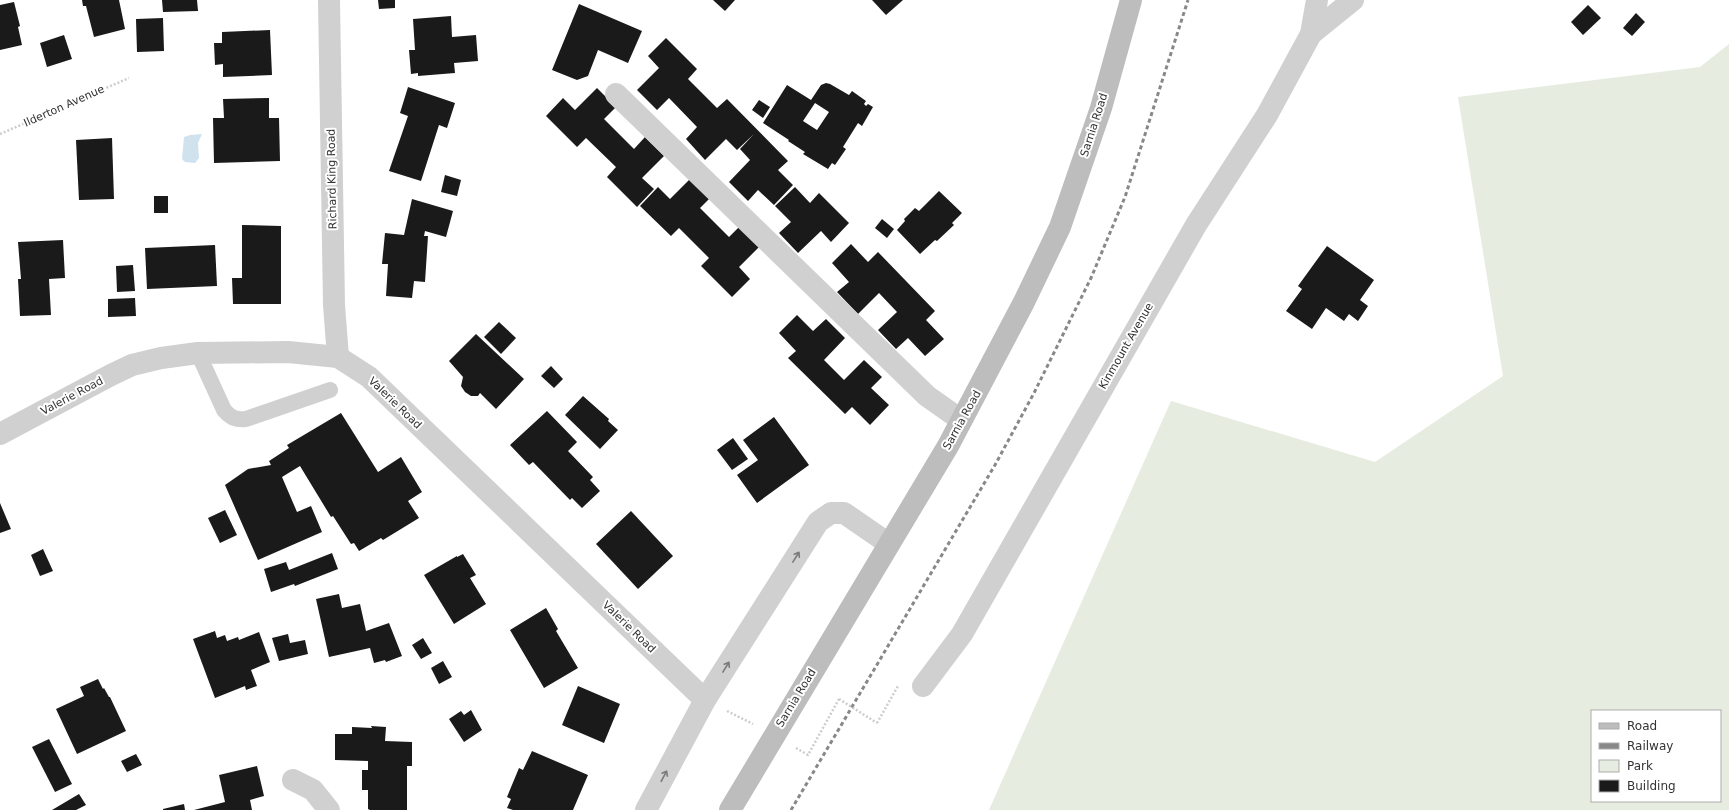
<svg xmlns="http://www.w3.org/2000/svg" width="1729" height="810" viewBox="0 0 1729 810" font-family="'DejaVu Sans',sans-serif">
<rect width="100%" height="100%" fill="#fff"/>
<!-- green -->
<path fill="#e6ecdf" fill-rule="evenodd" d="M 1729,44 L 1729,810 L 989,810 L 1171,401 L 1375,462 L 1503,376 L 1458,97 L 1700,67 ZM 1592,711 L 1720,711 L 1720,801 L 1592,801 Z"/>
<!-- water -->
<path fill="#cfe2ee" d="M 202,134 L 198,143 L 199,158 L 195,163 L 185,162 L 182,159 L 184,137 L 190,135 Z"/>
<!-- building -->
<g fill="#1a1a1a" fill-rule="evenodd">
<path d="M 82,0 L 119,0 L 125,29 L 94,37 L 86,6 L 83,6 Z"/>
<path d="M 162,0 L 197,0 L 198,11 L 163,12 Z"/>
<path d="M 378,0 L 395,0 L 395,8 L 379,9 Z"/>
<path d="M 713,0 L 735,0 L 725,11 Z"/>
<path d="M 872,0 L 903,0 L 886,15 Z"/>
<path d="M 14,2 L 20,26 L 18,27 L 22,45 L 0,50 L 0,5 Z"/>
<path d="M 579,4 L 642,31 L 628,63 L 598,50 L 588,76 L 577,80 L 552,70 Z"/>
<path d="M 1588,5 L 1601,18 L 1583,35 L 1571,22 Z"/>
<path d="M 1636,13 L 1645,22 L 1632,36 L 1623,28 Z"/>
<path d="M 451,16 L 452,37 L 476,35 L 478,61 L 454,63 L 455,73 L 418,76 L 418,73 L 411,74 L 409,50 L 415,50 L 413,19 Z"/>
<path d="M 163,18 L 164,51 L 137,52 L 136,19 Z"/>
<path d="M 270,30 L 272,75 L 223,77 L 223,64 L 215,65 L 214,43 L 222,43 L 222,32 Z"/>
<path d="M 64,35 L 72,59 L 47,67 L 40,43 Z"/>
<path d="M 666,38 L 697,69 L 688,79 L 717,108 L 727,99 L 788,161 L 778,170 L 793,185 L 774,205 L 758,190 L 748,201 L 729,182 L 750,160 L 740,149 L 754,134 L 737,150 L 726,139 L 705,160 L 686,139 L 697,127 L 669,98 L 657,110 L 637,90 L 659,68 L 648,56 Z"/>
<path d="M 826,83 L 830,84 L 849,95 L 852,91 L 866,101 L 864,104 L 866,106 L 868,104 L 873,107 L 862,126 L 858,123 L 843,147 L 846,149 L 835,165 L 832,163 L 828,169 L 803,154 L 805,152 L 788,141 L 789,140 L 763,123 L 787,85 L 811,100 L 821,85 ZM 815,103 L 829,112 L 817,130 L 803,121 Z"/>
<path d="M 408,87 L 455,103 L 447,128 L 439,125 L 421,181 L 389,171 L 408,116 L 400,113 Z"/>
<path d="M 597,88 L 616,107 L 604,119 L 634,149 L 645,137 L 664,156 L 642,178 L 654,189 L 637,207 L 607,177 L 616,167 L 586,138 L 577,147 L 546,116 L 563,98 L 575,110 Z"/>
<path d="M 269,98 L 269,118 L 279,118 L 280,161 L 214,163 L 213,118 L 224,118 L 223,99 Z"/>
<path d="M 759,100 L 770,107 L 763,118 L 752,110 Z"/>
<path d="M 112,138 L 114,199 L 79,200 L 76,140 Z"/>
<path d="M 445,175 L 461,180 L 457,196 L 441,192 Z"/>
<path d="M 691,178 L 711,197 L 700,208 L 729,237 L 740,226 L 760,246 L 739,267 L 750,279 L 732,297 L 701,266 L 709,258 L 679,228 L 671,236 L 640,206 L 658,187 L 670,199 Z"/>
<path d="M 795,187 L 810,203 L 819,193 L 849,223 L 831,242 L 821,231 L 798,253 L 779,233 L 791,222 L 775,206 Z"/>
<path d="M 939,191 L 962,213 L 952,223 L 954,225 L 937,241 L 935,240 L 920,254 L 897,230 L 905,221 L 904,219 L 915,208 L 919,211 Z"/>
<rect x="154" y="196" width="14" height="17"/>
<path d="M 412,199 L 453,211 L 446,237 L 425,231 L 424,236 L 428,236 L 425,282 L 414,281 L 412,298 L 386,296 L 388,264 L 382,264 L 385,233 L 404,235 Z"/>
<path d="M 882,219 L 894,229 L 887,238 L 875,228 Z"/>
<path d="M 242,225 L 281,226 L 281,304 L 233,304 L 232,278 L 242,278 Z"/>
<path d="M 63,240 L 65,278 L 49,279 L 51,315 L 20,316 L 18,279 L 21,279 L 18,242 Z"/>
<path d="M 851,244 L 868,262 L 878,252 L 935,311 L 926,320 L 944,339 L 925,356 L 908,338 L 896,349 L 878,330 L 897,312 L 879,293 L 858,314 L 837,292 L 849,282 L 832,263 Z"/>
<path d="M 215,245 L 217,286 L 147,289 L 145,248 Z"/>
<path d="M 1327,246 L 1374,280 L 1360,300 L 1368,306 L 1358,321 L 1349,314 L 1344,321 L 1326,308 L 1312,329 L 1286,311 L 1302,289 L 1298,286 Z"/>
<path d="M 133,265 L 135,291 L 117,292 L 116,266 Z"/>
<path d="M 135,298 L 136,316 L 108,317 L 108,299 Z"/>
<path d="M 797,315 L 813,331 L 826,319 L 845,338 L 824,360 L 844,380 L 864,360 L 882,377 L 871,388 L 889,405 L 870,425 L 852,407 L 845,414 L 788,358 L 796,351 L 779,333 Z"/>
<path d="M 499,322 L 516,338 L 501,354 L 484,337 Z"/>
<path d="M 476,334 L 524,379 L 496,409 L 480,393 L 478,396 L 471,396 L 465,392 L 461,386 L 463,377 L 449,361 Z"/>
<path d="M 551,366 L 563,379 L 554,388 L 541,376 Z"/>
<path d="M 583,396 L 609,419 L 608,421 L 618,430 L 600,449 L 565,415 Z"/>
<path d="M 547,411 L 577,442 L 568,451 L 593,477 L 590,480 L 600,491 L 582,508 L 572,498 L 570,500 L 533,462 L 529,465 L 510,445 Z"/>
<path d="M 341,413 L 378,472 L 401,457 L 422,492 L 408,501 L 419,518 L 383,540 L 381,538 L 359,551 L 354,543 L 351,544 L 333,516 L 331,517 L 300,466 L 282,477 L 297,512 L 311,506 L 322,532 L 258,560 L 225,485 L 248,469 L 271,465 L 269,461 L 289,448 L 287,445 Z"/>
<path d="M 774,417 L 809,465 L 757,503 L 737,475 L 758,460 L 743,440 Z"/>
<path d="M 733,438 L 748,459 L 732,470 L 717,450 Z"/>
<path d="M 0,503 L 11,529 L 0,533 Z"/>
<path d="M 225,510 L 237,535 L 220,543 L 208,518 Z"/>
<path d="M 631,511 L 673,556 L 638,589 L 596,544 Z"/>
<path d="M 43,549 L 53,571 L 40,576 L 31,555 Z"/>
<path d="M 332,553 L 338,569 L 295,586 L 294,584 L 271,592 L 264,569 L 286,562 L 289,570 Z"/>
<path d="M 463,554 L 476,575 L 470,578 L 486,604 L 454,624 L 424,575 L 457,556 L 457,557 Z"/>
<path d="M 339,594 L 342,608 L 360,604 L 366,631 L 389,623 L 402,656 L 386,662 L 385,660 L 374,663 L 370,648 L 329,657 L 316,599 Z"/>
<path d="M 546,608 L 558,629 L 556,631 L 578,668 L 544,688 L 510,630 Z"/>
<path d="M 215,631 L 217,638 L 225,635 L 227,641 L 238,637 L 239,640 L 259,632 L 270,662 L 251,670 L 257,686 L 246,690 L 245,686 L 215,698 L 193,639 Z"/>
<path d="M 288,634 L 290,643 L 305,640 L 308,654 L 279,661 L 272,638 Z"/>
<path d="M 423,638 L 432,653 L 421,659 L 412,645 Z"/>
<path d="M 443,661 L 452,677 L 439,684 L 431,668 Z"/>
<path d="M 98,679 L 103,689 L 104,688 L 109,697 L 110,697 L 126,731 L 77,754 L 56,709 L 84,696 L 80,687 Z"/>
<path d="M 578,686 L 620,704 L 604,743 L 562,725 Z"/>
<path d="M 471,710 L 482,730 L 464,742 L 449,719 L 461,711 L 464,715 Z"/>
<path d="M 371,726 L 386,727 L 385,741 L 412,742 L 412,766 L 407,766 L 407,810 L 370,810 L 368,809 L 368,790 L 362,790 L 362,770 L 368,770 L 368,761 L 335,760 L 335,734 L 352,734 L 352,727 L 372,728 Z"/>
<path d="M 49,739 L 72,784 L 55,792 L 32,747 Z"/>
<path d="M 532,751 L 588,775 L 573,810 L 513,810 L 507,808 L 511,799 L 507,797 L 519,768 L 523,770 Z"/>
<path d="M 136,754 L 142,765 L 127,772 L 121,761 Z"/>
<path d="M 257,766 L 264,796 L 250,800 L 252,810 L 194,810 L 225,802 L 219,775 Z"/>
<path d="M 79,794 L 86,805 L 76,810 L 52,810 Z"/>
<path d="M 184,804 L 185,810 L 163,810 L 163,809 Z"/>
</g>
<g fill="none" stroke-linecap="round" stroke-linejoin="round">
<!-- path -->
<g stroke="#cdcdcd" stroke-width="2.5" stroke-dasharray="2 2" stroke-linecap="butt">
<path d="M 0,134 L 129,78"/>
<path d="M 727,711 L 753,724"/>
<path d="M 877,723 L 898,686"/>
<path d="M 796,748 L 808,755 L 839,699"/>
</g>
<!-- lane -->
<path stroke="#d0d0d0" stroke-width="16" d="M 198,353 L 224,410 C 231,418 236,420 246,419 L 330,390"/>
<!-- street -->
<g stroke="#d0d0d0" stroke-width="22">
<path d="M 329,0 L 334,305 L 338,357"/>
<path d="M 1311,34 L 1353,0"/>
<path d="M 616,94 L 927,396 L 961,420"/>
<path d="M 0,434 L 111,375 L 132,365 L 161,358 L 198,353 L 288,352 L 338,357 L 369,377 L 705,700"/>
<path d="M 923,686 L 962,634 L 1196,225 L 1267,115 L 1311,34 L 1317,0"/>
<path d="M 293,780 L 313,790 L 329,810"/>
<path d="M 646,810 L 705,700 L 818,522 L 831,513 L 844,513 L 889,544"/>
</g>
<!-- secondary -->
<path stroke="#bdbdbd" stroke-width="22" d="M 730,810 L 948,446 L 1024,302 L 1060,227 L 1101,108 L 1131,0"/>
<!-- rail -->
<path stroke="#888" stroke-width="3" stroke-dasharray="4 3" stroke-linecap="butt" d="M 791,810 L 995,465 L 1034,393 L 1091,278 L 1125,197 L 1188,0"/>
<!-- path-bridge -->
<path stroke="#cdcdcd" stroke-width="2.5" stroke-dasharray="2 2" stroke-linecap="butt" d="M 839,699 L 877,723"/>
</g>
<!-- one-way arrows -->
<defs><path id="oneway-shaft" d="M-6 0H5M1.5-3L5.5 0L1.5 3" fill="none" stroke-width="1.6" stroke-linecap="round" stroke-linejoin="round"/></defs>
<g stroke="#7a7a7a">
<use href="#oneway-shaft" transform="translate(796 557) rotate(-58)"/>
<use href="#oneway-shaft" transform="translate(726 667) rotate(-58)"/>
<use href="#oneway-shaft" transform="translate(664 776) rotate(-62)"/>
</g>
<g text-anchor="middle" dominant-baseline="central" stroke-width="4" stroke-linejoin="round" paint-order="stroke">
<!-- street labels -->
<g font-size="11" fill="#333" stroke="#fff">
<text transform="translate(64 106) rotate(-24)">Ilderton Avenue</text>
<text transform="translate(1094 125) rotate(-72)">Sarnia Road</text>
<text transform="translate(332 179) rotate(-91)">Richard King Road</text>
<text transform="translate(1126 346) rotate(-60)">Kinmount Avenue</text>
<text transform="translate(72 396) rotate(-28)">Valerie Road</text>
<text transform="translate(395 403) rotate(44)">Valerie Road</text>
<text transform="translate(962 420) rotate(-61)">Sarnia Road</text>
<text transform="translate(629 627) rotate(44)">Valerie Road</text>
<text transform="translate(796 698) rotate(-59)">Sarnia Road</text>
</g>
</g>
<!-- legend -->
<rect x="1591" y="710" width="130" height="92" fill="#ffffff" stroke="#adadad"/>
<rect x="1599" y="723" width="20" height="6" fill="#bdbdbd" stroke="#adadad"/>
<text x="1627" y="730" font-size="12" fill="#333333">Road</text>
<rect x="1599" y="743" width="20" height="6" fill="#888888" stroke="#adadad"/>
<text x="1627" y="750" font-size="12" fill="#333333">Railway</text>
<rect x="1599" y="760" width="20" height="12" fill="#e6ecdf" stroke="#adadad"/>
<text x="1627" y="770" font-size="12" fill="#333333">Park</text>
<rect x="1599" y="780" width="20" height="12" fill="#1a1a1a" stroke="#adadad"/>
<text x="1627" y="790" font-size="12" fill="#333333">Building</text>
</svg>
